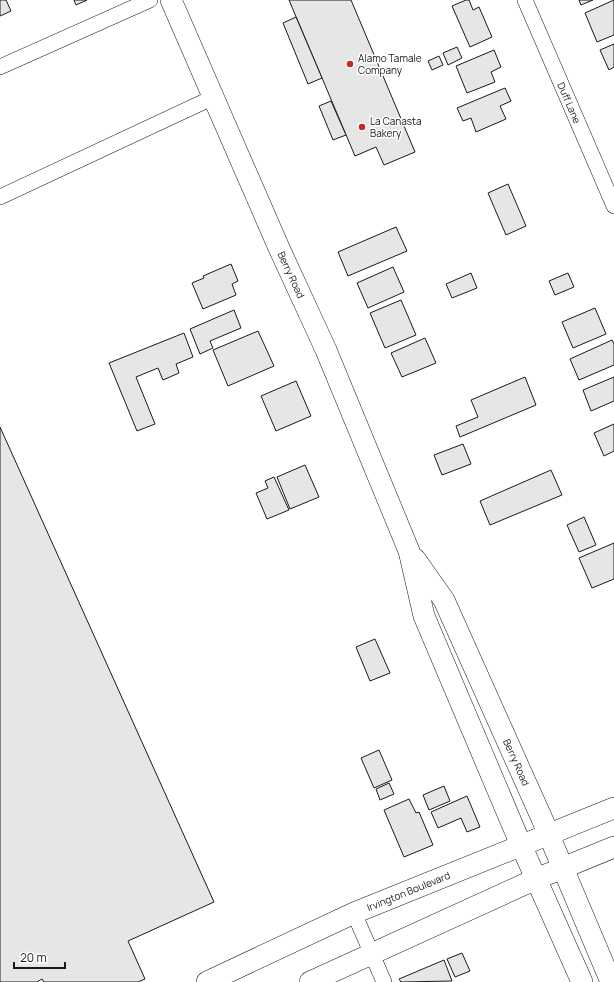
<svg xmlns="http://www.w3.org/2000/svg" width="614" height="982" viewBox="0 0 614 982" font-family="Manrope,sans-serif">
<rect width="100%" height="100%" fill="#fff"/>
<!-- building -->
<g fill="#e6e6e6" stroke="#1a1a1a">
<path d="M 0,0 L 6,0 L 11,11 L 0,16 Z"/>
<path d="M 74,0 L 87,0 L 76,5 Z"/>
<path d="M 289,0 L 351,0 L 415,152 L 384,165 L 376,147 L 355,156 Z"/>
<path d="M 466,0 L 469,0 L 473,10 L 479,7 L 492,37 L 470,47 L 452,6 Z"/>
<path d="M 579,0 L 593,0 L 581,5 Z"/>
<path d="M 614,0 L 614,35 L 597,42 L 585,13 Z"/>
<path d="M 296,17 L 322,78 L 308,84 L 283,23 Z"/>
<path d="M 614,44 L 614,67 L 609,70 L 600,50 Z"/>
<path d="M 457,47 L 462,58 L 448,65 L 443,53 Z"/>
<path d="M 494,50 L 501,67 L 491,72 L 495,82 L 467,93 L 456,66 Z"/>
<path d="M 439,56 L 443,65 L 432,70 L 428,61 Z"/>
<path d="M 505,88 L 511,101 L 500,106 L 506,119 L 476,132 L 471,118 L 463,121 L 457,108 Z"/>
<path d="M 331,101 L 346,135 L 333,140 L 319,106 Z"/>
<path d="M 508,184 L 526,226 L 506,235 L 488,193 Z"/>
<path d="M 396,227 L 407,251 L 348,276 L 338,252 Z"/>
<path d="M 231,264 L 238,281 L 232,284 L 236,295 L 203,309 L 192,283 L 204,278 L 203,276 Z"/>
<path d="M 393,267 L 404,292 L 368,308 L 357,283 Z"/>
<path d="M 471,273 L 477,288 L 452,298 L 446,284 Z"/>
<path d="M 568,273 L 574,287 L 555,295 L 549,281 Z"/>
<path d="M 401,300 L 416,335 L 385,348 L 370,313 Z"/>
<path d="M 595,308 L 606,334 L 573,348 L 562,322 Z"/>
<path d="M 234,310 L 241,328 L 210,341 L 213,348 L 200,354 L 190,329 Z"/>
<path d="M 258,331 L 274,366 L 228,386 L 213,350 Z"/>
<path d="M 184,333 L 193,357 L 176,364 L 179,373 L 163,380 L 158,368 L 136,377 L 155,424 L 137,431 L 109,363 Z"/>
<path d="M 425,338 L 436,363 L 402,377 L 391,353 Z"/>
<path d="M 612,340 L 614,344 L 614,365 L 579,380 L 570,359 Z"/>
<path d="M 525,377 L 536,405 L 460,437 L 456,426 L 478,417 L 471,400 Z"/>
<path d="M 614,377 L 614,401 L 591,411 L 583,390 Z"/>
<path d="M 296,381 L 311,416 L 276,431 L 261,396 Z"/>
<path d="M 614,424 L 614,451 L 604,456 L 594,433 Z"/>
<path d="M 0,427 L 214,902 L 128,941 L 145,979 L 138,982 L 44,982 L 42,979 L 37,982 L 0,982 Z"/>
<path d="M 463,444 L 471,464 L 442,475 L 434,455 Z"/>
<path d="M 305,465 L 319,497 L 290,509 L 277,477 Z"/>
<path d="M 551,470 L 562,495 L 490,525 L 480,501 Z"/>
<path d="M 274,477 L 289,510 L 267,519 L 256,493 L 268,488 L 265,481 Z"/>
<path d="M 584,517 L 596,545 L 579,552 L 567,525 Z"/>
<path d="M 614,543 L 614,579 L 592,588 L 579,558 Z"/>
<path d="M 375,639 L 390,673 L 370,681 L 356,647 Z"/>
<path d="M 379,750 L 392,780 L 374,788 L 361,758 Z"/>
<path d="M 389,783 L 394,794 L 380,800 L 376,789 Z"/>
<path d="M 444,786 L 450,801 L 429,810 L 423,795 Z"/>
<path d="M 467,796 L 480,827 L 467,832 L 461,818 L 438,828 L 431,812 Z"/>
<path d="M 409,799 L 416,813 L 419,812 L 433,845 L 404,857 L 384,810 Z"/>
<path d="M 462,953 L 470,971 L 455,977 L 447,959 Z"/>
<path d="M 444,960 L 452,981 L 401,982 L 399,979 Z"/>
</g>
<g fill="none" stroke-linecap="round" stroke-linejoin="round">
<!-- street casing -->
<g stroke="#1a1a1a" stroke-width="16">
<g id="street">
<path id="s1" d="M 525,0 L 614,206"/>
<path d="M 0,67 L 150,0"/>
<path d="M 0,197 L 214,97"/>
<path d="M 354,913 L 384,982"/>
</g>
</g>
<!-- secondary casing -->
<g stroke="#1a1a1a" stroke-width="22">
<g id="secondary">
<path id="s2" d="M 171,0 L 279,248 L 326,350 L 409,551 L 424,616 L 521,845 L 582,982"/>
<path id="s3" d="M 415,559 L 444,600 L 543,821 L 611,982"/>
<path id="s4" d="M 207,982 L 354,913 L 614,808"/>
<path d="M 310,982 L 536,879 L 614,847"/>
</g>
</g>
<!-- street -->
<use href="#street" stroke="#fff" stroke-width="15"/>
<!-- secondary -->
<use href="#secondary" stroke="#fff" stroke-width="21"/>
</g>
<!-- markers -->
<g fill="#c62828" stroke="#fff" stroke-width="1.5">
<circle cx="350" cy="64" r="4"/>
<circle cx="362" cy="127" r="4"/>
</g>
<g text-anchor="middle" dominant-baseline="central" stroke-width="3" stroke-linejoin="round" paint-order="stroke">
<!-- poi labels -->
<g font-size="10" fill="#1a1a1a" stroke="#fff" text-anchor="start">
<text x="358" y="58">Alamo Tamale<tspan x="358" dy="12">Company</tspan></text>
<text x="370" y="121">La Canasta<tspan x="370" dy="12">Bakery</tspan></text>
</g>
<!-- street labels -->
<g font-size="10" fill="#1a1a1a" stroke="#fff">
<text stroke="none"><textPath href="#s1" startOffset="112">Duff Lane</textPath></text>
<text stroke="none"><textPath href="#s2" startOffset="300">Berry Road</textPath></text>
<text stroke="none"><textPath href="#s3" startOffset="228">Berry Road</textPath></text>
<text stroke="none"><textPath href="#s4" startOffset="221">Irvington Boulevard</textPath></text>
</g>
</g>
<!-- scale -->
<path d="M14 962v6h51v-6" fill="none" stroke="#1a1a1a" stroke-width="2"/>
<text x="20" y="962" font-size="12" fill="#1a1a1a" stroke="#ffffff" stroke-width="3" paint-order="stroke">20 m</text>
</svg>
